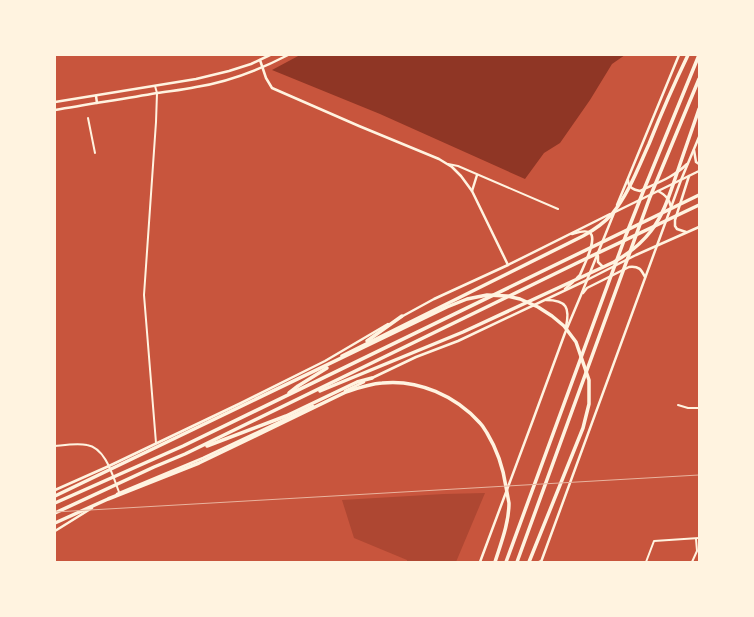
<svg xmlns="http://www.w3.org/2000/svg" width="754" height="617" viewBox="0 0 754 617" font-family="'Exo 2',sans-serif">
<rect width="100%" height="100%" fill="#c8553d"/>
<!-- green -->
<path fill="#ae4732" d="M 485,493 L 456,562 L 407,562 L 407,560 L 354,538 L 342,500 L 444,494 Z"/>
<!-- water -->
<path fill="#8f3625" d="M 300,55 L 625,55 L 612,64 L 590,100 L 560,143 L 544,153 L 525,179 L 380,114 L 272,70 Z"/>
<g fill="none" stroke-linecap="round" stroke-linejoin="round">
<!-- minor -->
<g stroke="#fff3e0" stroke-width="2">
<path d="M 155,86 L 157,93 L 156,122 L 144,295 L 156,443"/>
<path d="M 88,118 L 95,153"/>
<path d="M 448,164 L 458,166 L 558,209"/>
<path d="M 678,405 L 688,408 L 699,408"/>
<path d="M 55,446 C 65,445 77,443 87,445 C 106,448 113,477 119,492"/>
<path d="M 646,562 L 654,541 L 699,538"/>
<path d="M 692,562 L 697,551 L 696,539"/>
</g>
<!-- tertiary -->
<g stroke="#fff3e0" stroke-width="2.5">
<path d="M 260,60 L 266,78 L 272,88 L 359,126 L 439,159 L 452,167 L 461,176 L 472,191 L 508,265"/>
<path d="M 472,191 L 477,175"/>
</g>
<!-- secondary -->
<g stroke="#fff3e0" stroke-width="2.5">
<path d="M 96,96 L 97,103"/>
<path d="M 55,102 L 196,79 L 229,71 L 251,64 L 270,55"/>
<path d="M 55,110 C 89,104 123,99 157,93 C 170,91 183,90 196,87 C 228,82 259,70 288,55"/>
<path d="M 694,150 L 696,162 L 699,164"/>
<path d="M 628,180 C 628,188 634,190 640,191 C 657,183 674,177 687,164"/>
<path d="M 658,191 C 665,195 669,198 671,207"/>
<path d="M 617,205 L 679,55"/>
<path d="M 615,212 L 699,171"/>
<path d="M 686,232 L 677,229 L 675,226 L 675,220 L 689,176"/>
<path d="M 572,234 C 576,233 586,229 590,233 C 598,239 583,267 580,275 L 577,278"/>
<path d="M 598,256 L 598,262 L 603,267"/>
<path d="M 565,289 L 573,282"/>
<path d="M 583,293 L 587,288 L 629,267 C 639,266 641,269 645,277"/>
<path d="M 546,300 C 567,300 570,308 566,327"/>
<path d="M 401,317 L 434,299 L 508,265 L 610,214"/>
<path d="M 372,378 L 416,357 L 458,341 L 587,280 L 636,255 L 699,227"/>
<path d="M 345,391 L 364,382"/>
<path d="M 55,490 L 109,466 L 241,403 L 325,361 L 388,324"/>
<path d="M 117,494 L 203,458 L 313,406"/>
<path d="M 55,531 L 92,508"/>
<path d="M 480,562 L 533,420 L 565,333 L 581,295 L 614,213"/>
<path d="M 541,562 L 681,180 L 699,137"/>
</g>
<!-- motorway -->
<g stroke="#fff3e0" stroke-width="3.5">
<path d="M 367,341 L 402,316"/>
<path d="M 342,356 L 583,236 C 594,230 604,223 612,214 C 629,193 638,168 649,144 C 661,114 674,84 688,55"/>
<path d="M 320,391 L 463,332 L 614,262 C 628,254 641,244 651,231 C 664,214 670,193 677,173 C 684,152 692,130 699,109"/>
<path d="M 289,393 L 298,386 L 327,368"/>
<path d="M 207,446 L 286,416 L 357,382 L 372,378"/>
<path d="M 55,496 L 447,307 L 467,299 L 487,295 L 507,296 L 520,299 L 538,307 L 552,316 L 564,326 L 576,342 L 589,380 L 589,404 L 583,428 L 529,562"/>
<path d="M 55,503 L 183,446 L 699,195"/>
<path d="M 55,513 L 154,467 L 185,454 L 579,262 L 699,205"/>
<path d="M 55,523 L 108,499 L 199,463 L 346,392 C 358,388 369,384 382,383 C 418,379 456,396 480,423 C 483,426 485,430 487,433 C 498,451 503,467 506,487 C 507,492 508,498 509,503 C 509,523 501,543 495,562"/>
<path d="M 506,562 L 626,235 L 643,192 L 699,55"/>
<path d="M 517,562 L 650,197 L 699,79"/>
<path d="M 540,562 L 541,562"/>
</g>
<!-- rail -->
<path stroke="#e9b49f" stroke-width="1" d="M 55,512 L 699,475"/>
</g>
<!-- border -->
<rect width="754" height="617" fill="none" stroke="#fff3e0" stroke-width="112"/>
</svg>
